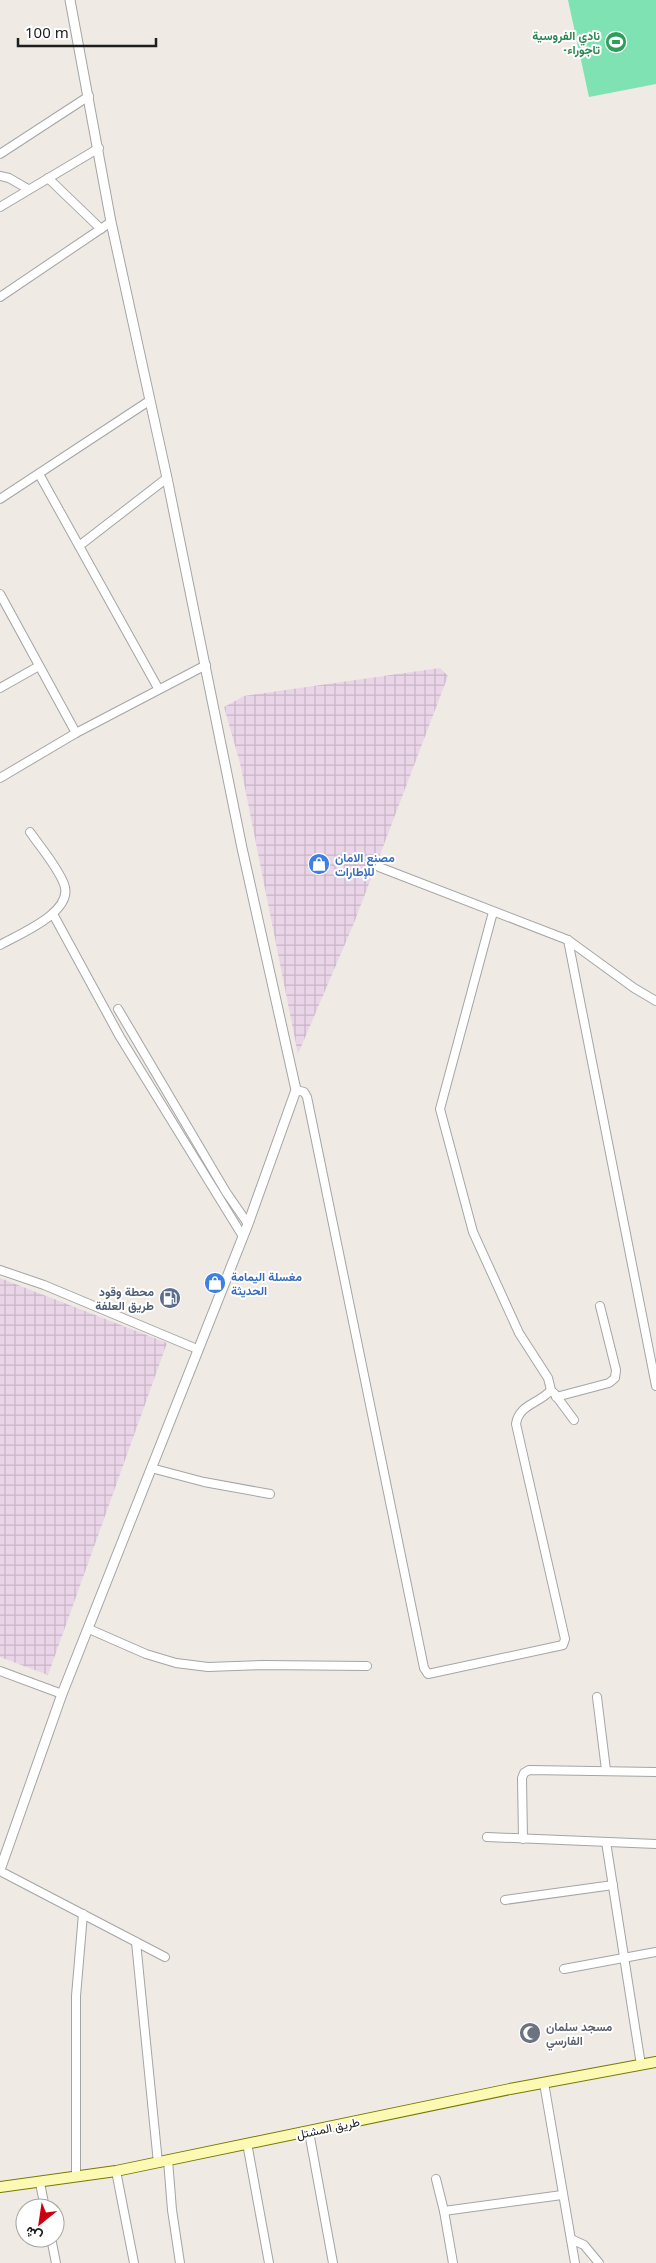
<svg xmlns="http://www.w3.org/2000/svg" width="656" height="2263" viewBox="0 0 656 2263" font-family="'Noto Sans',Vazirmatn,sans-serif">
<defs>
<pattern id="industrial-grid" width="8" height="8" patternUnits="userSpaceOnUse" patternTransform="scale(1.25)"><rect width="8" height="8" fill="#e9d5e7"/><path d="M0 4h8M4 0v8" fill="none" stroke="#c7b6c6"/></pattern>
</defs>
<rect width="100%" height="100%" fill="#efeae4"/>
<!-- industrial -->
<g fill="url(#industrial-grid)">
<path d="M 440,668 L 448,676 L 354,923 L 298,1054 L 240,763 L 224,707 L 244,696 Z"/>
<path d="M 0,1278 L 167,1343 L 48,1675 L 0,1657 Z"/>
</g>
<!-- pitch -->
<path fill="#7ee2b2" d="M 568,0 L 656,0 L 656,84 L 589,97 Z"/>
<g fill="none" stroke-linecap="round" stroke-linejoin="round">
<!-- minor casing -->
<g stroke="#a5a5a5" stroke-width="10">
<g id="minor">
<path d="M 0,154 L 89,96"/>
<path d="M 0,176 L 9,178 L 28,189"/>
<path d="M 48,178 L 101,229"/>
<path d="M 0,207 L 99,148"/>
<path d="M 0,297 L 111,222"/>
<path d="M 39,474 L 158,688"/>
<path d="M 0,499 L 149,401"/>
<path d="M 79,546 L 167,478"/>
<path d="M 0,594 L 76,733"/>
<path d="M 0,688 L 39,666"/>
<path d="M 0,778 L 76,733 L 206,665"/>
<path d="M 379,867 L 568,940 L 634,988 L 656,1001"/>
<path d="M 53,914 L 120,1037 L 242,1235"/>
<path d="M 568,940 L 656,1386"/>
<path d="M 0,945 C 19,934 75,912 64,884 C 57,866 41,848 30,832"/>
<path d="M 118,1009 L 226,1192 L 248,1224"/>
<path d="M 296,1090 L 304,1092 L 307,1097 L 424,1668 L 428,1674 L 563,1645 L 565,1639 L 516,1424 C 519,1404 539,1404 551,1390 L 548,1378 L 519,1333 L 473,1232 L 440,1109 L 493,912"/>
<path d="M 0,1270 L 44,1285 L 197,1349"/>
<path d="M 554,1393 L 574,1420"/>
<path d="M 556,1397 L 609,1383 L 615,1378 L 616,1370 L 600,1306"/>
<path d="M 151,1468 L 204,1482 L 270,1494"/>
<path d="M 89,1629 L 146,1654 L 176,1663 L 208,1667 L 263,1665 L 367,1666"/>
<path d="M 0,1671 L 62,1694"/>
<path d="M 597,1697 L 606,1770"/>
<path d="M 487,1837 L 656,1844"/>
<path d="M 523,1839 L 522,1778 L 524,1773 L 529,1770 L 656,1772"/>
<path d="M 606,1842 L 641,2065"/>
<path d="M 0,1871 L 165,1957"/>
<path d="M 505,1900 L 613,1885"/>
<path d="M 136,1942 L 158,2163"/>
<path d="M 564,1969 L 656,1952"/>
<path d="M 544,2083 L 575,2263"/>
<path d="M 309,2132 L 333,2263"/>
<path d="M 247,2143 L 269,2263"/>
<path d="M 168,2160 L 172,2210 L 180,2263"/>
<path d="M 116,2171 L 134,2263"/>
<path d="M 76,2177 L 76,1996 L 83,1914"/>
<path d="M 436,2179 L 444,2211 L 562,2195"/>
<path d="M 40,2183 L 45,2208"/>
<path d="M 444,2211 L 453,2263"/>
<path d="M 51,2238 L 56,2263"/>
<path d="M 571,2239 L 584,2245 L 599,2263"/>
</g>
</g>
<!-- tertiary casing -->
<g stroke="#a5a5a5" stroke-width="11">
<path id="tertiary" d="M 0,1870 L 62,1694 L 248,1224 L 296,1090 L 242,848 L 167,478 L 111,222 L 70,0"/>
</g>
<!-- secondary casing -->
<g stroke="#787a01" stroke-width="12">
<path id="secondary" d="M 0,2187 L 116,2171 L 510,2089 L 656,2062"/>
</g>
<!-- minor -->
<use href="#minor" stroke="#fff" stroke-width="8"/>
<!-- tertiary -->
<use href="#tertiary" stroke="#fff" stroke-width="9"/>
<!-- secondary -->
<use href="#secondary" stroke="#fcf9b5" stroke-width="10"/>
</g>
<!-- icons -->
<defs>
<g id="stadium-disc" transform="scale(1.125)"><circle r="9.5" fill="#2e9e5b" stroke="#fff"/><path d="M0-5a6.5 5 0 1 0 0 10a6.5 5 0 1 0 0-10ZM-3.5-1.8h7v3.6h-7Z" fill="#fff"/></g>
<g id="shop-disc" transform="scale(1.125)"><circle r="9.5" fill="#3f7fe0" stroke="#fff"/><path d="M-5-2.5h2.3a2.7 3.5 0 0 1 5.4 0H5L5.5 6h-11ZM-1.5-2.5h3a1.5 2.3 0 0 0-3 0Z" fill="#fff"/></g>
<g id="fuel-disc" transform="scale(1.125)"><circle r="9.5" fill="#5c6f8a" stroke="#fff"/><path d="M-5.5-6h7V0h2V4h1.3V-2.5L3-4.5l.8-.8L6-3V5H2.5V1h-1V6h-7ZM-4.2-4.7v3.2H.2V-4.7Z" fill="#fff"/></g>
<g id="mosque-disc" transform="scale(1.125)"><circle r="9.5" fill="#6b7280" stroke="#fff"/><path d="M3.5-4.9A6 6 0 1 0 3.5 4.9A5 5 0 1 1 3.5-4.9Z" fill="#fff"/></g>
</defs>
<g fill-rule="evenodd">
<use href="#stadium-disc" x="616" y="42"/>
<use href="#shop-disc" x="319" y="864"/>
<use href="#shop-disc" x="215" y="1283"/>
<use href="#fuel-disc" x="170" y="1298"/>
<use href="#mosque-disc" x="530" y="2033"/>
</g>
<g text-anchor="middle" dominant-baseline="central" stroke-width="4" stroke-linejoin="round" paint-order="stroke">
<!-- leisure labels -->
<g font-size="12" font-weight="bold" fill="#27864d" stroke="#fff" text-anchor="end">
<text x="600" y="35">نادي الفروسية<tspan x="600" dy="14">-تاجوراء</tspan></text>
</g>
<!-- shop labels -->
<g font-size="12" font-weight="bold" fill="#366cbe" stroke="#fff" text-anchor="start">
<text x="335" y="857">مصنع الامان<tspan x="335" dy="14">للإطارات</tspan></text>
<text x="231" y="1276">مغسلة اليمامة<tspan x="231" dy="14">الحديثة</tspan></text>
</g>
<!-- service labels -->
<g font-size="12" font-weight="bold" fill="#4e5e75" stroke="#fff" text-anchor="end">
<text x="154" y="1291">محطة وقود<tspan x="154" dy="14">طريق العلفة</tspan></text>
</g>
<!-- worship labels -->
<g font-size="12" font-weight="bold" fill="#5b616d" stroke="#fff" text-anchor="start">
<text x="546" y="2026">مسجد سلمان<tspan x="546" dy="14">الفارسي</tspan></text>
</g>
<!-- street labels -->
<g font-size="12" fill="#1e1e1e" stroke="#fff">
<text transform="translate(328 2128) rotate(-12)">طريق المشتل</text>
</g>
</g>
<!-- north arrow -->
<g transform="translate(40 2223) rotate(210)"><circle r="24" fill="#ffffff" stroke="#a5a5a5"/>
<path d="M0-4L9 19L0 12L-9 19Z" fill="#cc0013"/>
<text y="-8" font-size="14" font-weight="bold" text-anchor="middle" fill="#1e1e1e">ش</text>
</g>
<!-- scale -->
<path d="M18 38v8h138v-8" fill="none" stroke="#1e1e1e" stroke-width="2.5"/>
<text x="25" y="38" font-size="15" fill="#1e1e1e" stroke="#ffffff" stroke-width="4" paint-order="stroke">100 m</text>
</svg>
